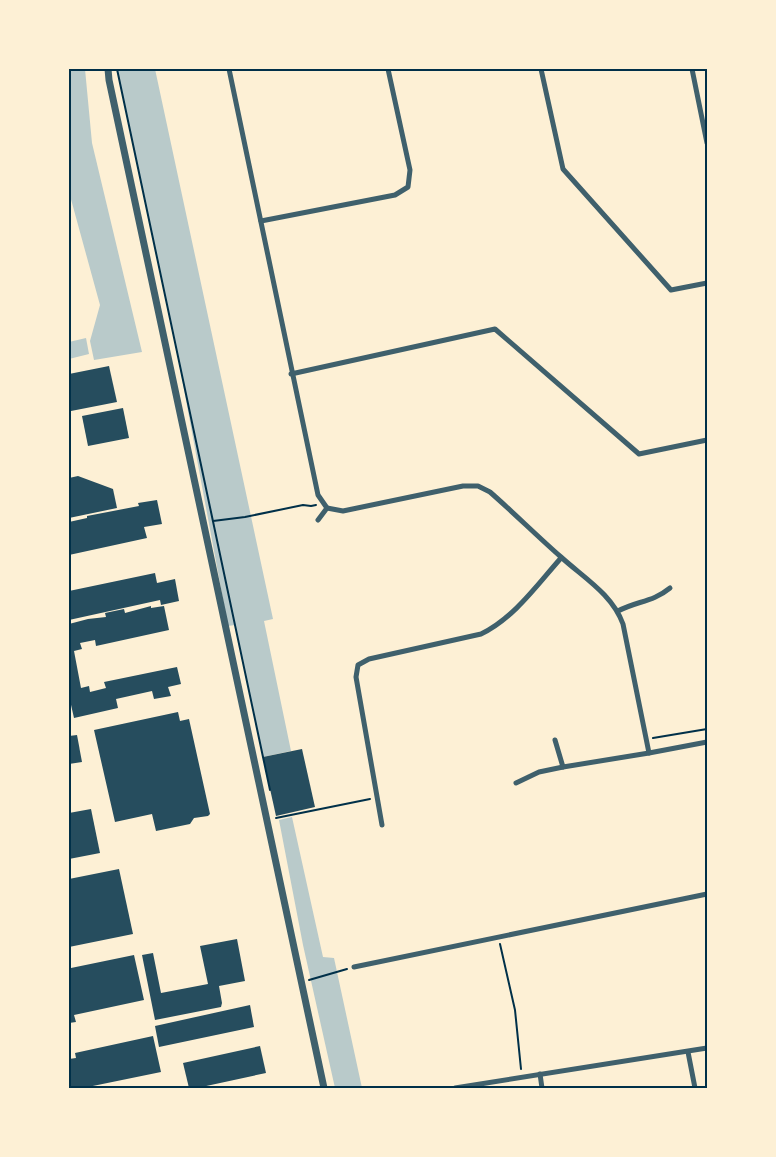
<svg xmlns="http://www.w3.org/2000/svg" width="776" height="1157" viewBox="0 0 776 1157" font-family="Manrope,sans-serif">
<rect width="100%" height="100%" fill="#fdf0d5"/>
<!-- green -->
<g fill="#b9caca">
<path d="M 69,69 L 85,69 L 92,143 L 142,352 L 94,360 L 90,341 L 100,305 L 69,192 Z"/>
<path d="M 117,69 L 155,69 L 273,619 L 264,621 L 291,751 L 263,757 L 235,625 L 228,626 L 177,352 Z"/>
<path d="M 86,338 L 89,354 L 69,359 L 69,342 Z"/>
<path d="M 292,817 L 323,957 L 334,958 L 362,1088 L 335,1088 L 303,945 L 279,820 Z"/>
</g>
<!-- building -->
<g fill="#264d5e">
<path d="M 109,366 L 117,402 L 71,411 L 69,400 L 69,374 Z"/>
<path d="M 123,408 L 129,438 L 88,446 L 82,416 Z"/>
<path d="M 78,476 L 113,489 L 117,508 L 69,518 L 69,478 Z"/>
<path d="M 157,500 L 162,524 L 144,527 L 147,538 L 69,555 L 69,522 L 87,518 L 87,516 L 139,506 L 138,503 Z"/>
<path d="M 155,573 L 157,583 L 175,579 L 179,601 L 161,605 L 160,600 L 69,620 L 69,591 Z"/>
<path d="M 151,606 L 151,608 L 164,606 L 169,630 L 96,646 L 95,640 L 80,643 L 82,649 L 74,651 L 81,688 L 89,686 L 90,692 L 106,688 L 104,682 L 177,667 L 181,684 L 168,687 L 171,696 L 154,699 L 152,691 L 116,699 L 118,708 L 74,718 L 69,696 L 69,624 L 88,619 L 106,617 L 105,613 L 124,609 L 125,613 Z"/>
<path d="M 178,712 L 180,721 L 189,719 L 210,814 L 208,816 L 194,818 L 190,824 L 156,831 L 152,814 L 115,822 L 94,730 Z"/>
<path d="M 77,735 L 82,762 L 69,764 L 69,736 Z"/>
<path d="M 302,749 L 315,807 L 276,816 L 263,757 Z"/>
<path d="M 91,809 L 100,853 L 69,859 L 69,813 Z"/>
<path d="M 119,869 L 133,934 L 69,947 L 69,879 Z"/>
<path d="M 237,939 L 245,981 L 219,986 L 222,1003 L 221,1007 L 155,1020 L 142,955 L 153,953 L 161,993 L 208,984 L 200,946 Z"/>
<path d="M 134,955 L 144,1000 L 74,1015 L 76,1022 L 69,1023 L 69,972 L 71,968 Z"/>
<path d="M 250,1005 L 254,1027 L 159,1047 L 155,1026 Z"/>
<path d="M 153,1036 L 161,1072 L 83,1088 L 69,1088 L 69,1059 L 76,1058 L 75,1053 Z"/>
<path d="M 260,1046 L 266,1073 L 197,1088 L 189,1088 L 183,1063 Z"/>
</g>
<g fill="none" stroke-linecap="round" stroke-linejoin="round">
<!-- path -->
<g stroke="#003049" stroke-width="2">
<path d="M 117,69 L 270,790"/>
<path d="M 213,521 L 245,517 L 303,505 L 311,506 L 316,505"/>
<path d="M 653,738 L 707,729"/>
<path d="M 276,818 L 370,799"/>
<path d="M 500,944 L 515,1010 L 521,1069"/>
<path d="M 309,980 L 347,969"/>
</g>
<!-- minor -->
<g stroke="#3f606c" stroke-width="5">
<path d="M 229,69 L 318,495 L 327,508 L 318,520"/>
<path d="M 541,69 L 563,169 L 671,290 L 707,283"/>
<path d="M 692,69 L 707,143"/>
<path d="M 261,221 L 395,195 L 408,187 L 410,170 L 388,69"/>
<path d="M 291,374 L 495,329 L 639,454 L 707,440"/>
<path d="M 327,508 L 343,511 L 463,486 L 478,486 L 490,492 C 514,513 537,536 561,557 C 584,578 612,594 623,624 L 649,753"/>
<path d="M 618,611 C 637,601 653,602 670,588"/>
<path d="M 555,740 L 563,767"/>
<path d="M 516,783 L 539,772 L 563,767 L 649,753 L 707,742"/>
<path d="M 382,825 L 356,677 L 358,665 L 369,659 L 481,634 C 514,618 537,585 561,558"/>
<path d="M 354,967 L 707,894"/>
<path d="M 688,1052 L 695,1088"/>
<path d="M 540,1074 L 542,1088"/>
<path d="M 455,1088 L 707,1048"/>
</g>
<!-- tertiary -->
<path stroke="#3f606c" stroke-width="7" d="M 108,69 L 109,80 L 324,1088"/>
</g>
<!-- border -->
<rect width="776" height="1157" fill="none" stroke="#fdf0d5" stroke-width="140"/>
<rect x="70" y="70" width="636" height="1017" fill="none" stroke="#003049" stroke-width="2"/>
</svg>
